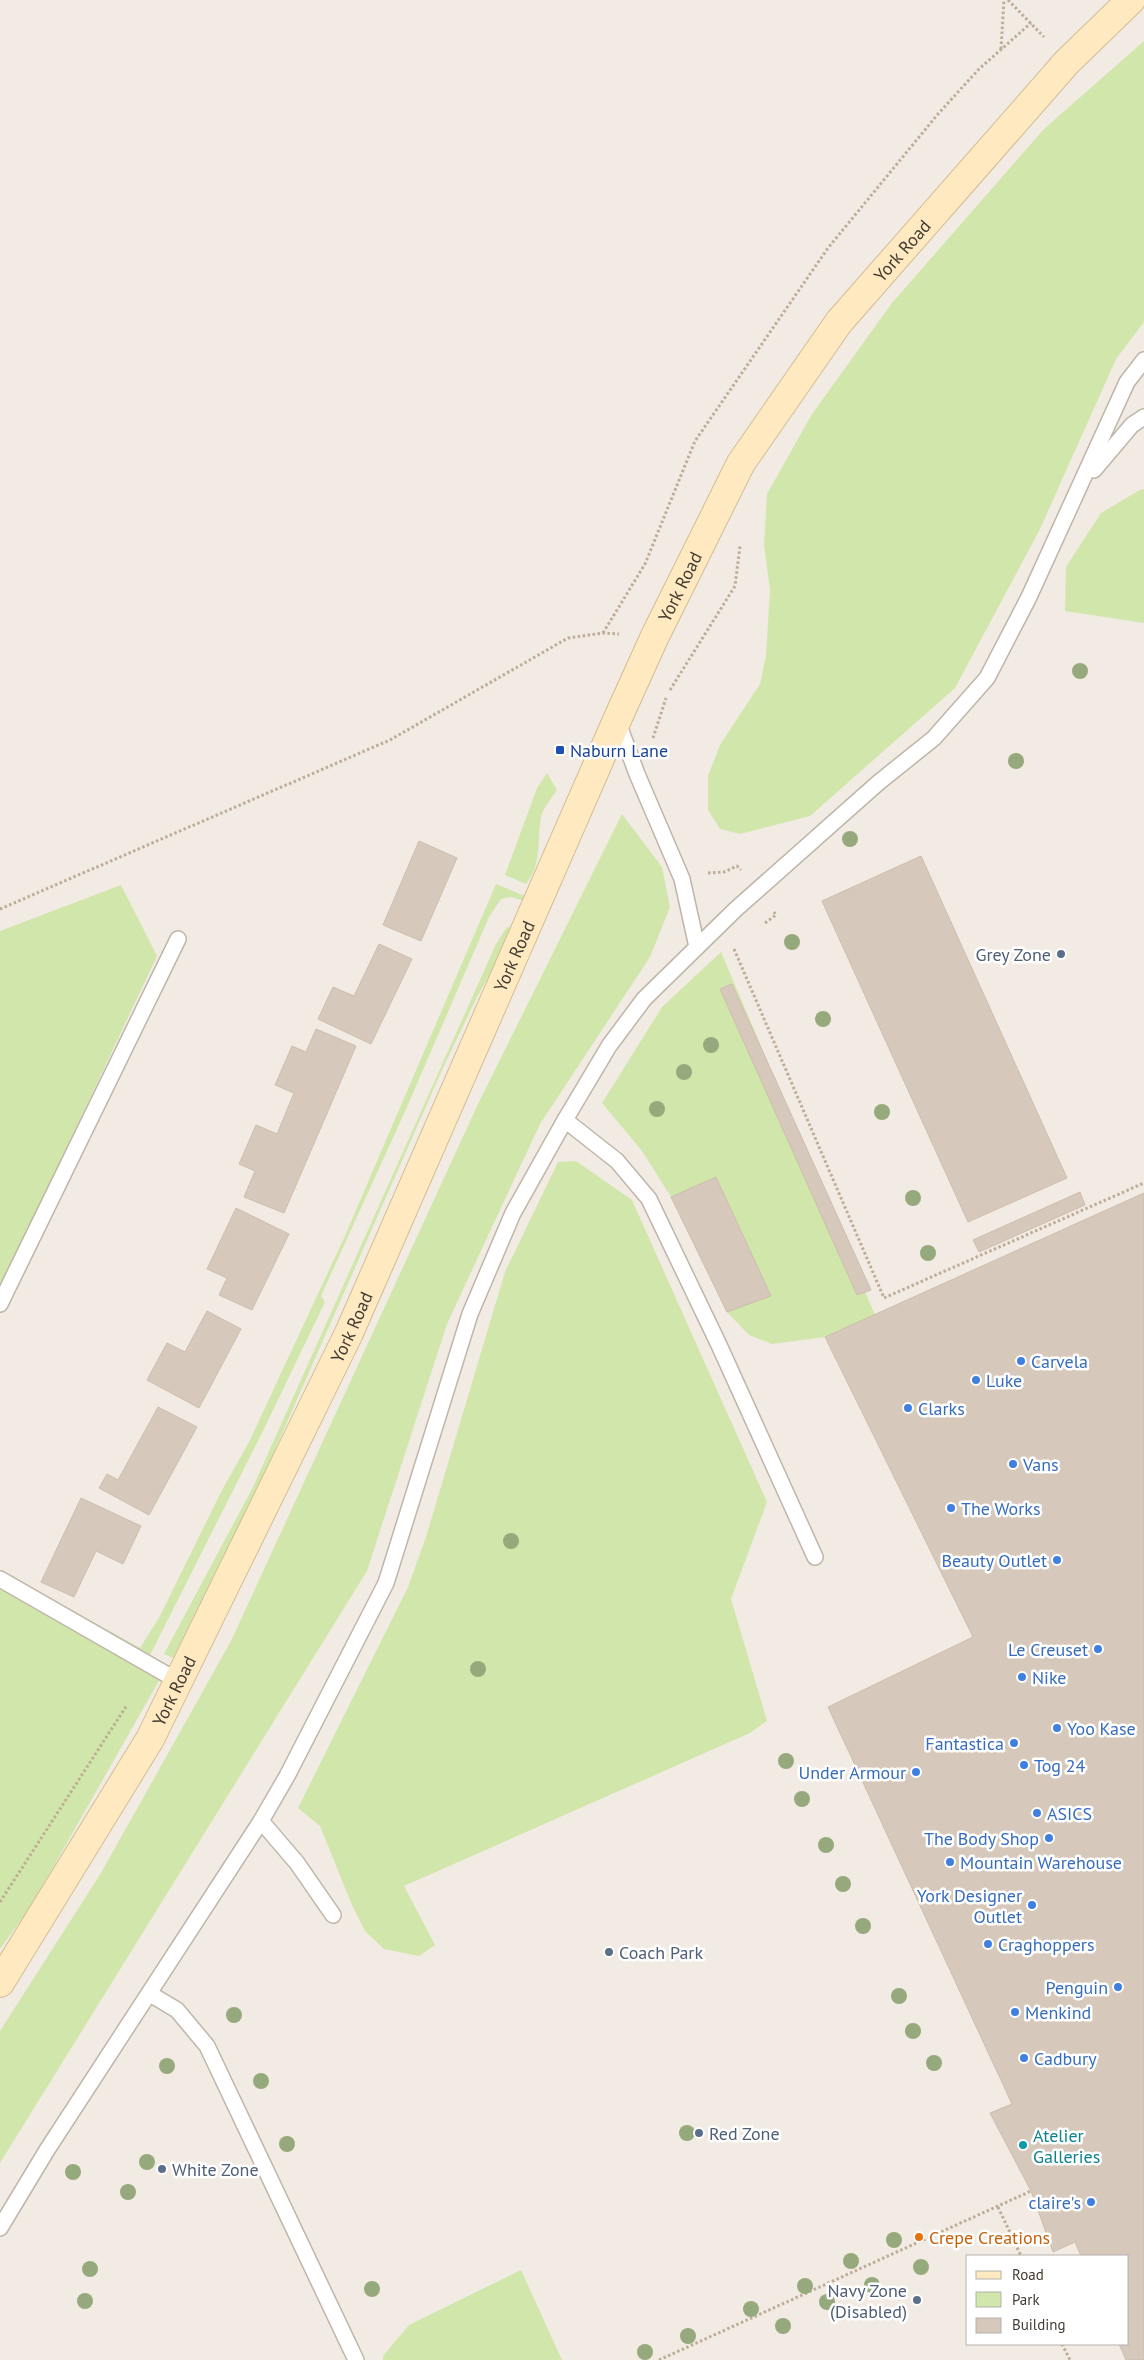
<svg xmlns="http://www.w3.org/2000/svg" width="1144" height="2360" viewBox="0 0 1144 2360" font-family="'PT Sans',sans-serif">
<rect width="100%" height="100%" fill="#f1ebe3"/>
<!-- green -->
<g fill="#d1e6ab">
<path d="M 1144,41 L 1144,322 L 1116,359 L 1040,529 L 955,688 L 810,816 L 740,834 L 720,829 L 708,810 L 708,776 L 720,745 L 760,684 L 766,656 L 770,590 L 764,545 L 767,494 L 812,414 L 892,303 L 1044,129 Z"/>
<path d="M 1144,489 L 1144,623 L 1065,611 L 1066,567 L 1101,513 L 1140,490 Z"/>
<path d="M 547,773 L 557,790 C 552,798 543,808 541,817 C 537,840 542,865 526,884 L 505,875 L 537,788 Z"/>
<path d="M 622,814 L 662,867 L 670,907 L 650,957 L 540,1124 L 447,1324 L 367,1571 L 0,2163 L 0,2031 L 101,1873 L 231,1641 L 478,1104 Z"/>
<path d="M 496,884 L 532,899 L 531,903 L 511,897 L 501,899 L 489,917 L 407,1107 L 321,1296 L 325,1302 L 262,1433 L 150,1655 L 168,1665 L 31,1906 L 0,1949 L 0,1570 L 140,1648 L 160,1616 L 222,1490 L 249,1442 L 344,1238 Z"/>
<path d="M 121,885 L 157,956 L 0,1289 L 0,931 Z"/>
<path d="M 507,927 L 515,928 L 475,1001 L 442,1070 L 255,1495 L 173,1658 L 164,1654 L 253,1487 L 496,944 Z"/>
<path d="M 721,952 L 875,1315 L 825,1337 L 772,1344 L 749,1335 L 727,1312 L 671,1197 L 642,1151 L 602,1103 L 662,1007 Z"/>
<path d="M 576,1161 L 632,1200 L 767,1502 L 731,1599 L 767,1721 L 750,1733 L 404,1886 L 435,1945 L 419,1956 L 384,1949 L 365,1931 L 352,1905 L 320,1826 L 298,1808 L 408,1587 L 426,1537 L 505,1272 L 558,1162 Z"/>
<path d="M 521,2270 L 562,2360 L 383,2360 L 383,2356 L 409,2325 Z"/>
</g>
<!-- building -->
<g fill="#d6c9bc" stroke="#cdbdac">
<path d="M 419,841 L 457,858 L 421,941 L 383,925 Z"/>
<path d="M 921,856 L 1067,1178 L 968,1222 L 822,901 Z"/>
<path d="M 379,944 L 412,959 L 371,1044 L 318,1019 L 333,987 L 354,996 Z"/>
<path d="M 732,984 L 871,1290 L 857,1295 L 720,989 Z"/>
<path d="M 316,1029 L 356,1046 L 284,1213 L 244,1197 L 255,1171 L 239,1164 L 256,1125 L 277,1134 L 294,1093 L 275,1085 L 292,1046 L 306,1052 Z"/>
<path d="M 716,1177 L 771,1296 L 727,1312 L 671,1197 Z"/>
<path d="M 1080,1192 L 1085,1205 L 979,1252 L 973,1240 Z"/>
<path d="M 1144,1193 L 1144,2360 L 1126,2360 L 1119,2344 L 1128,2344 L 1128,2256 L 1081,2256 L 1075,2242 L 1053,2252 L 1031,2191 L 990,2113 L 1012,2104 L 828,1707 L 973,1637 L 825,1337 Z"/>
<path d="M 236,1208 L 289,1234 L 252,1310 L 219,1295 L 227,1278 L 207,1269 Z"/>
<path d="M 207,1311 L 241,1329 L 199,1408 L 147,1380 L 167,1343 L 185,1352 Z"/>
<path d="M 158,1407 L 197,1427 L 149,1515 L 99,1488 L 107,1474 L 118,1480 Z"/>
<path d="M 81,1498 L 141,1526 L 123,1564 L 96,1551 L 74,1597 L 41,1582 Z"/>
</g>
<g fill="none" stroke-linecap="round" stroke-linejoin="round">
<!-- service casing -->
<g stroke="#bfb5a9" stroke-width="18">
<g id="service">
<path d="M 1094,470 L 1132,425 L 1144,417"/>
<path d="M 617,720 L 637,774 L 682,879 L 697,947"/>
<path d="M 565,1120 L 617,1161 L 649,1199 L 719,1345 L 815,1557"/>
<path d="M 0,1304 L 178,939"/>
<path d="M 0,1579 L 178,1681"/>
<path d="M 261,1821 L 297,1863 L 333,1915"/>
<path d="M 150,1994 L 177,2010 L 207,2046 L 356,2360"/>
<path d="M 0,2228 L 47,2150 L 261,1821 L 287,1776 L 386,1583 L 470,1314 L 513,1213 L 565,1120 L 609,1046 L 644,999 L 736,909 L 878,783 L 934,738 L 987,678 L 1029,597 L 1127,382 L 1144,360"/>
</g>
</g>
<!-- secondary casing -->
<g stroke="#d4bd95" stroke-width="30">
<g id="secondary">
<path id="s1" d="M 0,1983 L 150,1739 L 349,1333 L 617,720 L 655,636 L 741,463 L 839,322 L 1067,62 L 1131,0"/>
</g>
</g>
<!-- path -->
<g stroke="#beac97" stroke-width="3" stroke-dasharray="2.5 2.5" stroke-linecap="butt">
<path d="M 1008,0 L 1044,37"/>
<path d="M 1001,49 L 1004,0"/>
<path d="M 603,633 L 645,564 L 695,441 L 828,248 L 938,114 L 979,69 L 1031,23"/>
<path d="M 670,690 L 735,586 L 740,546"/>
<path d="M 653,738 L 666,698"/>
<path d="M 708,873 L 724,872 L 737,866 L 741,870"/>
<path d="M 0,909 L 390,740 L 568,638 L 603,633 L 619,634"/>
<path d="M 765,923 L 776,915 L 774,912"/>
<path d="M 734,949 L 884,1298 L 1144,1183"/>
<path d="M 0,1902 L 127,1705"/>
<path d="M 998,2207 L 1021,2256"/>
<path d="M 1062,2344 L 1070,2360"/>
<path d="M 659,2360 L 1031,2191"/>
</g>
<!-- service -->
<use href="#service" stroke="#fff" stroke-width="15"/>
<!-- secondary -->
<use href="#secondary" stroke="#fee9c0" stroke-width="28"/>
</g>
<!-- trees -->
<g fill="#96a97c">
<circle cx="1080" cy="671" r="8"/>
<circle cx="1016" cy="761" r="8"/>
<circle cx="850" cy="839" r="8"/>
<circle cx="792" cy="942" r="8"/>
<circle cx="823" cy="1019" r="8"/>
<circle cx="711" cy="1045" r="8"/>
<circle cx="684" cy="1072" r="8"/>
<circle cx="657" cy="1109" r="8"/>
<circle cx="882" cy="1112" r="8"/>
<circle cx="913" cy="1198" r="8"/>
<circle cx="928" cy="1253" r="8"/>
<circle cx="511" cy="1541" r="8"/>
<circle cx="478" cy="1669" r="8"/>
<circle cx="786" cy="1761" r="8"/>
<circle cx="802" cy="1799" r="8"/>
<circle cx="826" cy="1845" r="8"/>
<circle cx="843" cy="1884" r="8"/>
<circle cx="863" cy="1926" r="8"/>
<circle cx="899" cy="1996" r="8"/>
<circle cx="234" cy="2015" r="8"/>
<circle cx="913" cy="2031" r="8"/>
<circle cx="934" cy="2063" r="8"/>
<circle cx="167" cy="2066" r="8"/>
<circle cx="261" cy="2081" r="8"/>
<circle cx="687" cy="2133" r="8"/>
<circle cx="287" cy="2144" r="8"/>
<circle cx="147" cy="2162" r="8"/>
<circle cx="73" cy="2172" r="8"/>
<circle cx="128" cy="2192" r="8"/>
<circle cx="894" cy="2240" r="8"/>
<circle cx="851" cy="2261" r="8"/>
<circle cx="921" cy="2267" r="8"/>
<circle cx="90" cy="2269" r="8"/>
<circle cx="872" cy="2285" r="8"/>
<circle cx="805" cy="2286" r="8"/>
<circle cx="372" cy="2289" r="8"/>
<circle cx="85" cy="2301" r="8"/>
<circle cx="827" cy="2302" r="8"/>
<circle cx="751" cy="2309" r="8"/>
<circle cx="783" cy="2326" r="8"/>
<circle cx="688" cy="2336" r="8"/>
<circle cx="645" cy="2352" r="8"/>
</g>
<!-- markers -->
<rect fill="#1a4fb4" stroke="#fff" stroke-width="2" x="555" y="745" width="10" height="10" rx="2.5"/>
<g fill="#5c6f8a" stroke="#fff" stroke-width="2">
<circle cx="1061" cy="954" r="5"/>
<circle cx="609" cy="1952" r="5"/>
<circle cx="699" cy="2133" r="5"/>
<circle cx="162" cy="2169" r="5"/>
<circle cx="917" cy="2300" r="5"/>
</g>
<g fill="#3f7fe0" stroke="#fff" stroke-width="2">
<circle cx="1021" cy="1361" r="5"/>
<circle cx="976" cy="1380" r="5"/>
<circle cx="908" cy="1408" r="5"/>
<circle cx="1013" cy="1464" r="5"/>
<circle cx="951" cy="1508" r="5"/>
<circle cx="1057" cy="1560" r="5"/>
<circle cx="1098" cy="1649" r="5"/>
<circle cx="1022" cy="1677" r="5"/>
<circle cx="1057" cy="1728" r="5"/>
<circle cx="1014" cy="1743" r="5"/>
<circle cx="1024" cy="1765" r="5"/>
<circle cx="916" cy="1772" r="5"/>
<circle cx="1037" cy="1813" r="5"/>
<circle cx="1049" cy="1838" r="5"/>
<circle cx="950" cy="1862" r="5"/>
<circle cx="1032" cy="1905" r="5"/>
<circle cx="988" cy="1944" r="5"/>
<circle cx="1118" cy="1987" r="5"/>
<circle cx="1015" cy="2012" r="5"/>
<circle cx="1024" cy="2058" r="5"/>
<circle cx="1091" cy="2202" r="5"/>
</g>
<circle fill="#0f9aa8" stroke="#fff" stroke-width="2" cx="1023" cy="2145" r="5"/>
<circle fill="#e8710a" stroke="#fff" stroke-width="2" cx="919" cy="2237" r="5"/>
<g text-anchor="middle" dominant-baseline="central" stroke-width="5" stroke-linejoin="round" paint-order="stroke">
<!-- street labels -->
<g font-size="18" fill="#433b33" stroke="#fff">
<text stroke="none"><textPath href="#s1" startOffset="1960">York Road</textPath></text>
<text stroke="none"><textPath href="#s1" startOffset="1555">York Road</textPath></text>
<text stroke="none"><textPath href="#s1" startOffset="1150">York Road</textPath></text>
<text stroke="none"><textPath href="#s1" startOffset="745">York Road</textPath></text>
<text stroke="none"><textPath href="#s1" startOffset="340">York Road</textPath></text>
</g>
<!-- transit labels -->
<g font-size="18" fill="#164399" stroke="#fff" text-anchor="start">
<text x="570" y="750">Naburn Lane</text>
</g>
<!-- service labels -->
<g font-size="18" fill="#4e5e75" stroke="#fff" text-anchor="start">
<text x="1051" y="954" text-anchor="end">Grey Zone</text>
<text x="619" y="1952">Coach Park</text>
<text x="709" y="2133">Red Zone</text>
<text x="172" y="2169">White Zone</text>
<text x="907" y="2290" text-anchor="end">Navy Zone<tspan x="907" dy="21">(Disabled)</tspan></text>
</g>
<!-- shop labels -->
<g font-size="18" fill="#366cbe" stroke="#fff" text-anchor="start">
<text x="1031" y="1361">Carvela</text>
<text x="986" y="1380">Luke</text>
<text x="918" y="1408">Clarks</text>
<text x="1023" y="1464">Vans</text>
<text x="961" y="1508">The Works</text>
<text x="1047" y="1560" text-anchor="end">Beauty Outlet</text>
<text x="1088" y="1649" text-anchor="end">Le Creuset</text>
<text x="1032" y="1677">Nike</text>
<text x="1067" y="1728">Yoo Kase</text>
<text x="1004" y="1743" text-anchor="end">Fantastica</text>
<text x="1034" y="1765">Tog 24</text>
<text x="906" y="1772" text-anchor="end">Under Armour</text>
<text x="1047" y="1813">ASICS</text>
<text x="1039" y="1838" text-anchor="end">The Body Shop</text>
<text x="960" y="1862">Mountain Warehouse</text>
<text x="1022" y="1895" text-anchor="end">York Designer<tspan x="1022" dy="21">Outlet</tspan></text>
<text x="998" y="1944">Craghoppers</text>
<text x="1108" y="1987" text-anchor="end">Penguin</text>
<text x="1025" y="2012">Menkind</text>
<text x="1034" y="2058">Cadbury</text>
<text x="1081" y="2202" text-anchor="end">claire's</text>
</g>
<!-- culture labels -->
<g font-size="18" fill="#0d838f" stroke="#fff" text-anchor="start">
<text x="1033" y="2135">Atelier<tspan x="1033" dy="21">Galleries</tspan></text>
</g>
<!-- food labels -->
<g font-size="18" fill="#c56008" stroke="#fff" text-anchor="start">
<text x="929" y="2237">Crepe Creations</text>
</g>
</g>
<!-- legend -->
<rect x="966" y="2255" width="162" height="90" fill="#ffffff" stroke="#b4b1ad"/>
<rect x="976" y="2271" width="25" height="8" fill="#fee9c0" stroke="#b4b1ad"/>
<text x="1012" y="2280" font-size="15" fill="#433b33">Road</text>
<rect x="976" y="2292" width="25" height="15" fill="#d1e6ab" stroke="#b4b1ad"/>
<text x="1012" y="2305" font-size="15" fill="#433b33">Park</text>
<rect x="976" y="2318" width="25" height="15" fill="#d6c9bc" stroke="#b4b1ad"/>
<text x="1012" y="2330" font-size="15" fill="#433b33">Building</text>
</svg>
